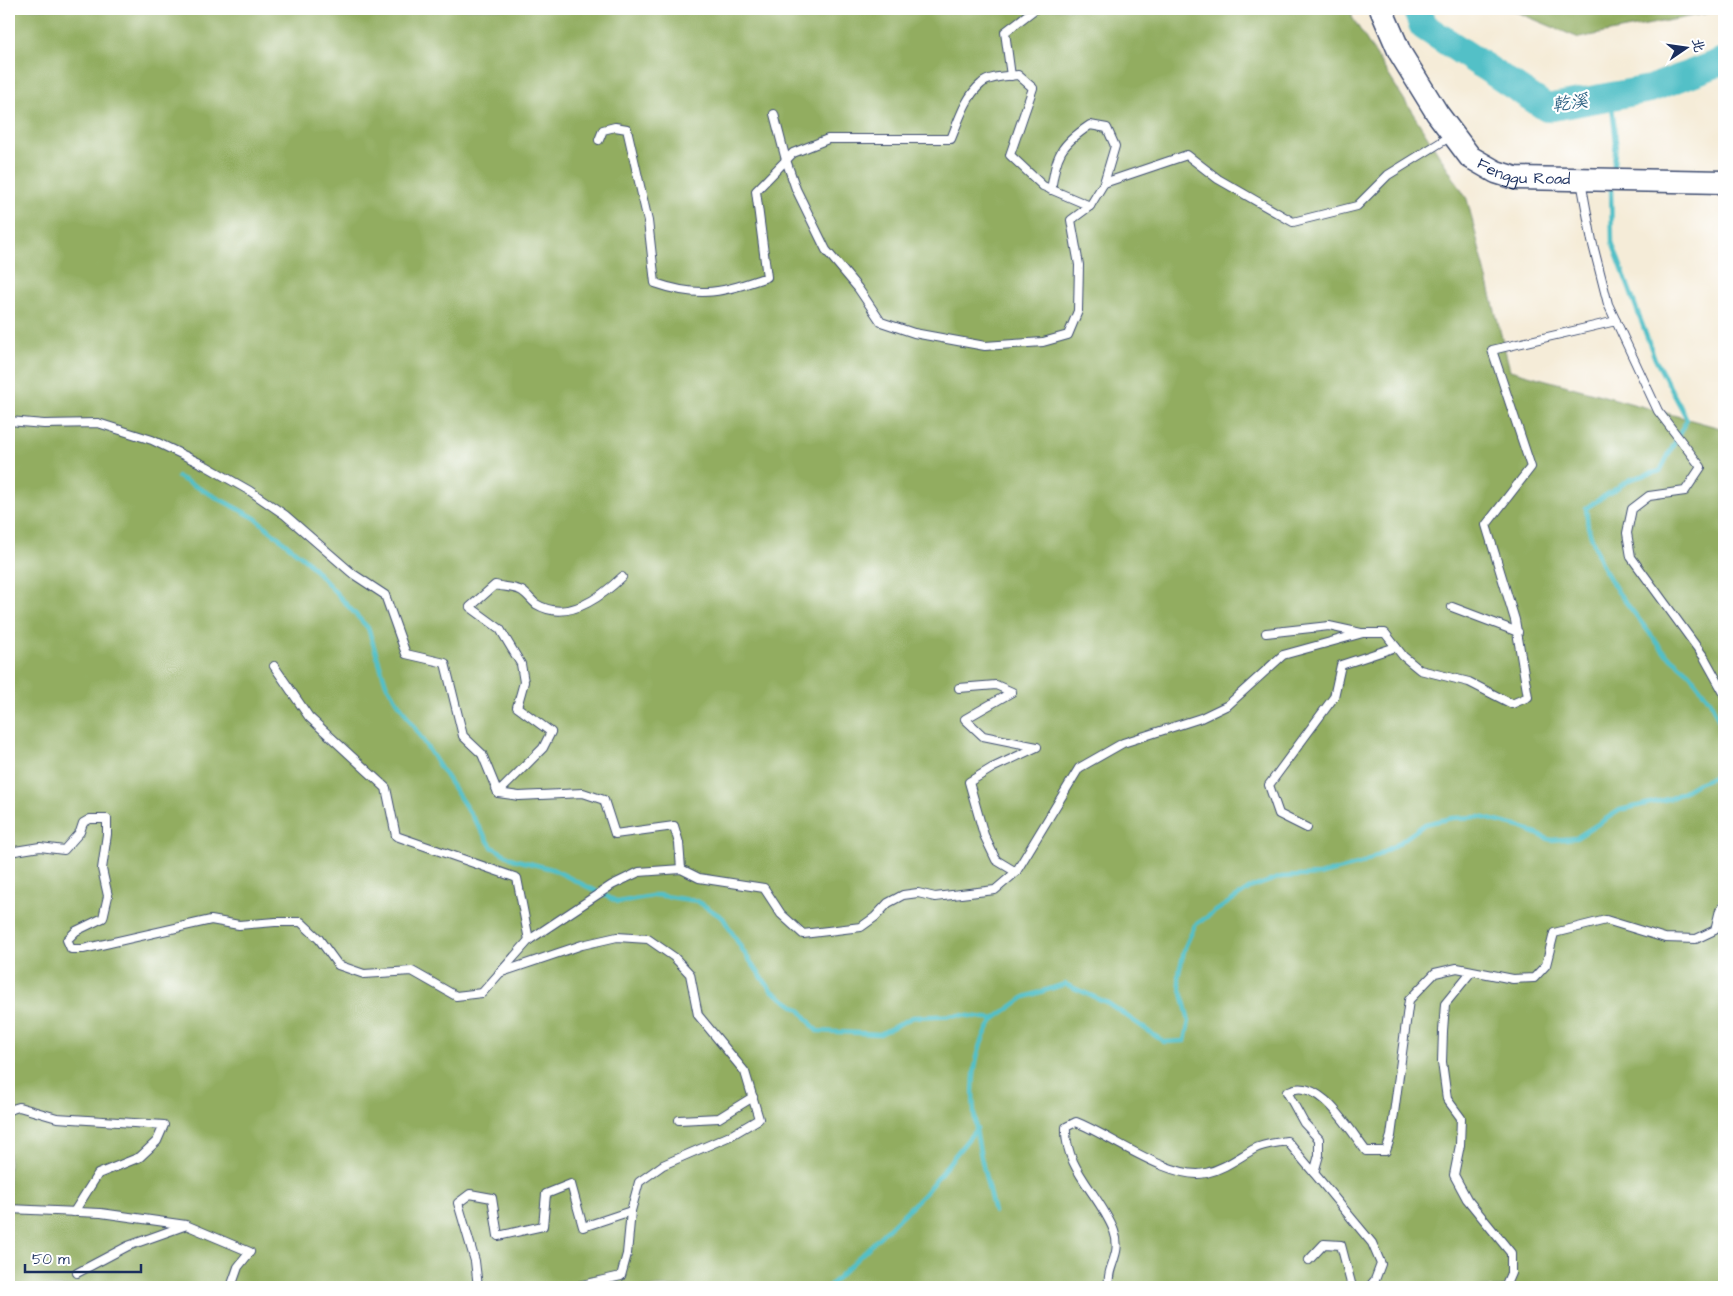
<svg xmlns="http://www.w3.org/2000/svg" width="1733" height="1296" viewBox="0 0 1733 1296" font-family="'Architects Daughter','LXGW WenKai TC',sans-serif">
<rect width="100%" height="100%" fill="#fff"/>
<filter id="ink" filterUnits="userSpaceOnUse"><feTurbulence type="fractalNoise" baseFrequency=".02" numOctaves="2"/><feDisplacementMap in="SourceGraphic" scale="10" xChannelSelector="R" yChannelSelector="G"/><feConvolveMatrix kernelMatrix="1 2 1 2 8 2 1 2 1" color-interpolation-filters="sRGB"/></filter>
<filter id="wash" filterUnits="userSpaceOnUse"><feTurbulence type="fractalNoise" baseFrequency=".0096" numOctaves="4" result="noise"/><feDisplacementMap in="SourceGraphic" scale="20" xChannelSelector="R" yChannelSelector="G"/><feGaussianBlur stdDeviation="1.12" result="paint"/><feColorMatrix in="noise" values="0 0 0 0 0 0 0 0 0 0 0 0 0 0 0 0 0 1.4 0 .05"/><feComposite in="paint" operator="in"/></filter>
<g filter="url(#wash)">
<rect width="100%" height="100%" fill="#f5ecd8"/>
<!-- forest -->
<g fill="#92ad60" stroke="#566e5f">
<path d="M 9,9 L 1352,9 L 1352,17 L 1467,199 L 1510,370 L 1724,429 L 1724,1287 L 9,1287 Z"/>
<path d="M 1509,9 L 1724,9 L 1724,10 L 1579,38 Z"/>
</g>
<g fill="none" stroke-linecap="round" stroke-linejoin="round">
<!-- stream -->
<g stroke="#52c0c7" stroke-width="4.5">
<path d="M 1611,97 L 1616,142 L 1613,174"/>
<path d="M 1611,187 L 1612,242 L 1655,359 L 1687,419 L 1660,471 L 1631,479 L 1586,508 L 1588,527 L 1601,564 L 1618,592 L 1664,652 L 1689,673 L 1710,701 L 1724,732"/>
<path d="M 178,477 L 255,518 L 307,561 L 368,628 L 386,684 L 492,847 L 513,859 L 552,869 L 618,902 L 657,895 L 697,901 L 723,918 L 745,954 L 771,990 L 801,1011 L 817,1031 L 880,1034 L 913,1017 L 961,1015 L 994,1019 L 1025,997 L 1065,984 L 1108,1003 L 1164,1042 L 1185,1041 L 1189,1021 L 1178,977 L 1185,947 L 1195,925 L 1250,888 L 1281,877 L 1319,875 L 1361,864 L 1396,845 L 1425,824 L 1452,818 L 1480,817 L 1520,827 L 1551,840 L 1576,838 L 1620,810 L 1672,798 L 1698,783 L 1724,773"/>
<path d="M 994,1212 C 980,1152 955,1074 994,1019"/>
<path d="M 828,1287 L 924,1194 L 977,1128"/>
</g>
<!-- river -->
<path stroke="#52c0c7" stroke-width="28" d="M 1416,9 L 1423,26 L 1547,108 L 1650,89 L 1724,61"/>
</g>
</g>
<g filter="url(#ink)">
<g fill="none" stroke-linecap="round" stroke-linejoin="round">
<!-- lane casing -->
<g stroke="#3c4b70" stroke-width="10">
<g id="lane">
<path d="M 1011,76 L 1005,32 L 1035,9"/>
<path d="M 774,114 L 786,160 L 796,189 L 826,250 L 858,288 L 881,322 L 914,333 L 985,346 L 1043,342 L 1068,335 L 1078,311 L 1079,265 L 1071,220 L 1090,206"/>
<path d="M 599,140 L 603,130 L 615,127 L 627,129 L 648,221 L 655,283 C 701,299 723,292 767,277 L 756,191 L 793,153 L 828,139 L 951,139 C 958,122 966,96 981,84 C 989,76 1008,76 1018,75 L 1033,88 L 1010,155 L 1043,186 L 1090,206 L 1104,183 L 1187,155 L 1218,179 L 1293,222 L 1357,206 L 1388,175 L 1451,136"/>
<path d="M 1581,181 L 1592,241 L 1608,304 L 1658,411 L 1701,467 L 1685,491 L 1649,496 L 1632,509 L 1627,533 L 1631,557 L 1704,657 L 1724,693"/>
<path d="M 1051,190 C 1057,154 1059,146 1090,125 L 1107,128 L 1115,146 L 1104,183"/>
<path d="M 9,421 L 44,424 L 98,423 L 152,440 L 206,466 L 250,491 L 285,515 L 353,574 L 385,595 L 406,654 L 445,663 L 463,736 L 482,754 L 498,793 L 519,796 L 583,793 L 604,800 L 615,834 L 674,826 L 679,843 L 681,869"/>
<path d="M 1452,607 L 1518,632"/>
<path d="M 1266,633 L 1329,626 L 1361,633"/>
<path d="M 274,666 L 309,717 L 386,788 L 396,836 L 517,878 L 529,940"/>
<path d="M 959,688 L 996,685 L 1012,692 L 965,719 L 983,736 L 1037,747 L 992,768 L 969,782 L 984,835 L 996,860 L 1016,872"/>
<path d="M 498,793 L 543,748 L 551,732 L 517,707 L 524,682 L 521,664 L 500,629 L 470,607 L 495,585 C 503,587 515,587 522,591 C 527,594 531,600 536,604 C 567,623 600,598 622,577"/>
<path d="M 1307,828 L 1279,814 L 1269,785 L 1334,697 L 1341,665 L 1396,647"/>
<path d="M 9,852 L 40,847 L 64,850 L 80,832 L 83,823 L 90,819 L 107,819 L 107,834 L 102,869 L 108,896 L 103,918 L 76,931 L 67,940 L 71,949 L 83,949 L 211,920 L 239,925 L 275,922 L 301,922 L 319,939 L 338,965 L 364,974 L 412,971 L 456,996 L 482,993 L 529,940 L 612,885 L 639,872 L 681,869 L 699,878 L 764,888 L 781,914 L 803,934 L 861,927 L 875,917 L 888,903 L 903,895 L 918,893 L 935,897 L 995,890 L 1016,872 L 1079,768 L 1123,743 L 1201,718 L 1228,705 L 1283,655 L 1363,633 L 1385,633 L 1403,656 L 1420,670 L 1469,682 L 1512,704 L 1528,697 L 1515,620 L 1486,525 L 1531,467 L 1492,350 L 1616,321"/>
<path d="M 1471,972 L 1445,1004 L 1443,1031 L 1442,1062 L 1447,1099 L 1461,1118 L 1460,1145 L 1454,1175 L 1467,1199 L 1511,1253 L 1511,1273 L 1505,1287"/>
<path d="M 499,973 L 582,945 L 617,937 L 648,939 L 674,957 L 690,974 L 698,1015 L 745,1072 L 759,1119 L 730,1136 L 663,1165 L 639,1182 L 631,1211 L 627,1254 L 621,1276 L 573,1287"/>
<path d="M 9,1110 L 19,1107 L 57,1118 L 164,1125 L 157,1141 L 140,1157 L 98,1174 L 74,1212"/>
<path d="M 679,1120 L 719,1118 L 753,1097"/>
<path d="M 1314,1173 L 1372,1243 L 1381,1264 L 1375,1280 L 1369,1287"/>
<path d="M 9,1209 L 101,1213 L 186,1225 L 250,1252 L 238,1267 L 231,1287"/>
<path d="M 1309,1260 L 1324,1244 L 1341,1245 L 1352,1287"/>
<path d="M 77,1273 L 128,1246 L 184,1226"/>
<path d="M 478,1287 L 475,1261 L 458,1203 L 470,1194 L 492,1198 L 498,1236 L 543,1226 L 546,1194 L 571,1184 L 583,1227 L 631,1211"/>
<path d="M 1109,1287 C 1106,1264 1123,1256 1114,1231 C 1100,1194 1064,1169 1066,1127 L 1076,1122 C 1110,1135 1171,1181 1206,1173 C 1224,1169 1238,1158 1254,1149 C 1263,1144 1277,1143 1287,1141 L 1314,1173 L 1319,1155 L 1319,1139 L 1304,1123 L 1287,1092 C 1318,1074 1349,1129 1366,1151 L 1386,1151 L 1391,1136 L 1409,1000 L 1435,973 L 1457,968 L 1513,979 L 1534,978 L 1546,965 L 1554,933 L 1606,920 L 1665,938 L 1696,939 L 1715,930 L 1720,910 L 1724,905"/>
</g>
</g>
<!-- secondary casing -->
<g stroke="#3c4b70" stroke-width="25">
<g id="secondary">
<path id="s1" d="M 1381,9 L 1400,53 L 1437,113 L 1470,157 L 1496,172 L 1515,178 L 1724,182"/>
</g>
</g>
<!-- lane -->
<use href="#lane" stroke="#fff" stroke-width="8"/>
<!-- secondary -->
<use href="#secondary" stroke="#fff" stroke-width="22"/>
</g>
</g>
<g text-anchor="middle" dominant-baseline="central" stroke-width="4.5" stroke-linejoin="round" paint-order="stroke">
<!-- street labels -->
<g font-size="16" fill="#1b2f5e" stroke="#fff">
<text stroke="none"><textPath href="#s1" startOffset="231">Fenggu Road</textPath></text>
</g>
<!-- water labels -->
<g font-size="18" font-style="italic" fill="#2e6283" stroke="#fff">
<text transform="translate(1570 103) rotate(-8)">乾溪</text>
</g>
</g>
<!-- margin -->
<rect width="1733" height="1296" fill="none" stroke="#fff" stroke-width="30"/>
<!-- north arrow -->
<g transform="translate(1686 48) rotate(77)" stroke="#ffffff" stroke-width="4" paint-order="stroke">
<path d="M0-4L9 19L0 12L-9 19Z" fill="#1b2f5e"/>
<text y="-8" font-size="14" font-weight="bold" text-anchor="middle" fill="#1b2f5e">北</text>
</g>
<!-- scale -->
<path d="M25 1264v8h116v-8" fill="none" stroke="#1b2f5e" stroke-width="2.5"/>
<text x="32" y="1264" font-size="15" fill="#1b2f5e" stroke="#ffffff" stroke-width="4" paint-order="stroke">50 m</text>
</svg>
